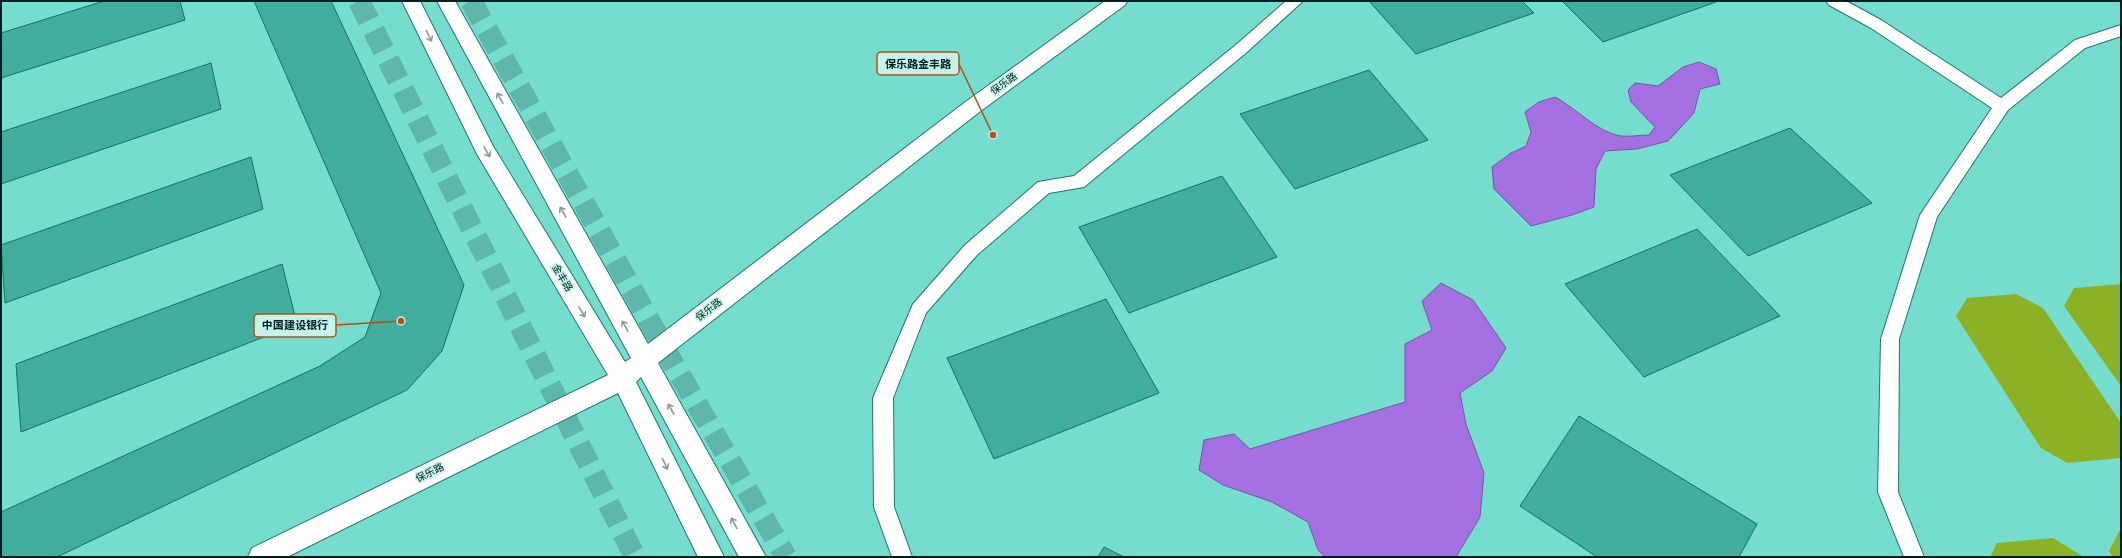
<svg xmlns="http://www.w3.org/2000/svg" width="2122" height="558" viewBox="0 0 2122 558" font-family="'Fira Sans Condensed','Noto Sans SC',sans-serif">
<rect width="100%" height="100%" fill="#75ddce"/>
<!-- green -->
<g fill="#8db125">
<path d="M 2121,284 L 2121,386 L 2064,306 L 2074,288 Z"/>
<path d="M 2016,294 L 2043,308 L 2121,423 L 2121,458 L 2067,463 L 2041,448 L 1956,316 L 1967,298 Z"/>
<path d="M 2121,528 L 2121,557 L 2113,557 L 2109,551 Z"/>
<path d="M 2053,538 L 2084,557 L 1990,557 L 1997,543 Z"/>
</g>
<!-- water -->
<g fill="#a46fe1" stroke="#7357a6">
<path d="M 1699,62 L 1716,69 L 1720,84 L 1700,89 L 1694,113 L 1668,141 L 1637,149 L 1605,151 L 1596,169 L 1594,207 L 1572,215 L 1531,226 L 1494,189 L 1492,167 L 1511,153 L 1526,146 L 1531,132 L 1525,112 L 1539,102 L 1555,97 C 1576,108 1597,132 1621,136 C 1630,137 1640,135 1649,135 L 1655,127 L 1631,102 L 1628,90 L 1635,83 L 1658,86 L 1683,67 Z"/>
<path d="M 1441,283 L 1473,300 L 1506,348 L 1492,371 L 1460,393 L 1466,424 L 1484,473 L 1480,517 L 1456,557 L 1325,557 L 1318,550 L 1308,522 L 1272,502 L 1223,485 L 1199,470 L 1204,440 L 1234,434 L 1250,449 L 1405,402 L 1405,344 L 1432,330 L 1422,301 Z"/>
</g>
<!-- building -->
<g fill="#41ad9f" stroke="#186f65">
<path d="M 104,1 L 180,1 L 185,20 L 1,78 L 1,33 Z"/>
<path d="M 254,1 L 331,1 L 464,285 L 442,351 L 407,390 L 57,557 L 1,557 L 1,512 L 320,366 L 365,337 L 381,293 Z"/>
<path d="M 1369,1 L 1522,1 L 1534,13 L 1416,54 Z"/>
<path d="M 1562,1 L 1715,1 L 1716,2 L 1603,42 Z"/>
<path d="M 211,63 L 221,109 L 1,184 L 1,132 Z"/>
<path d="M 1369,70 L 1428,140 L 1295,189 L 1240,114 Z"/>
<path d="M 1790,128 L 1872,203 L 1748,256 L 1670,175 Z"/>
<path d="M 251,157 L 263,209 L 5,303 L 1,245 Z"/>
<path d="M 1222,176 L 1277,257 L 1129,313 L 1079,227 Z"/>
<path d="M 1697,229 L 1780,316 L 1644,377 L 1565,284 Z"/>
<path d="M 282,264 L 297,324 L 21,432 L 16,364 Z"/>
<path d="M 1106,299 L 1159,393 L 994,459 L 947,358 Z"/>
<path d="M 1579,416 L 1757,524 L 1739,557 L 1597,557 L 1520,506 Z"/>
<path d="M 1104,547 L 1124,557 L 1098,557 Z"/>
</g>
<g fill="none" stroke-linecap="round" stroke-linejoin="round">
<!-- primary-tunnel -->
<g stroke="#5eb7aa" stroke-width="22" stroke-dasharray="22 11" stroke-linecap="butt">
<path d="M 359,1 L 635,557"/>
<path d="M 471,1 L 674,365 L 786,557"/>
</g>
<!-- lane casing -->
<g stroke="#22766c" stroke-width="2">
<g id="lane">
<path d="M 1286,1 L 1303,1 L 1247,52 L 1084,187 L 1049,193 L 977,255 L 926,313 L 893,398 L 894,507 L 912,557 L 892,557 L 874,507 L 873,398 L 913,304 L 965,245 L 1038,182 L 1074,176 L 1237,44 Z"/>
<path d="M 1826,1 L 1846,1 L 1881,20 L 2001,98 L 2075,40 L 2121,25 L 2121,36 L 2085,48 L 2008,110 L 1937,217 L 1899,339 L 1898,492 L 1924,557 L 1904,557 L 1878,492 L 1881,339 L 1920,215 L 1992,108 L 1871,28 L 1829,5 Z"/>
</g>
</g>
<!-- secondary casing -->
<g stroke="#22766c" stroke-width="2">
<path id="secondary" d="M 402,1 L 420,1 L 493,146 L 625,362 L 631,358 L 437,1 L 455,1 L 648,344 L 964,103 L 1105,1 L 1127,1 L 1125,5 L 978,113 L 658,363 L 766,557 L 739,557 L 641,377 L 636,382 L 724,557 L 698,557 L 618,393 L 287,557 L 248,557 L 252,548 L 608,375 L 477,154 Z"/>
</g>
<!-- lane -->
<use href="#lane" fill="#fff" fill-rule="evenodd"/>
<!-- secondary -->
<use href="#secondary" fill="#fff" fill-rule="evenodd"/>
</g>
<!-- one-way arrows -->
<defs><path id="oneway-shaft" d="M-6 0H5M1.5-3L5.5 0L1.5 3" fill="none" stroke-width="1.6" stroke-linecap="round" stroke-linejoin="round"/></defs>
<g stroke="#8c9a98">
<use href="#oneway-shaft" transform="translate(429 36) rotate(64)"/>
<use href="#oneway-shaft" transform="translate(500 98) rotate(-119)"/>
<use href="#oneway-shaft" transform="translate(487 152) rotate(60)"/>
<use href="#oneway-shaft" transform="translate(563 212) rotate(-119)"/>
<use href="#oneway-shaft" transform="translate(582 312) rotate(59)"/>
<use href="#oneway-shaft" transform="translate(625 326) rotate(-119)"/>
<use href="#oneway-shaft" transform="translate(671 409) rotate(-119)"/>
<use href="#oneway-shaft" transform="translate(665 464) rotate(64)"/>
<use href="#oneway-shaft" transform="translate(734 523) rotate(-119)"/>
</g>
<g text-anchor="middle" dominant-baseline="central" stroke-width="3.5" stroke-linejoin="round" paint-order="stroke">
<!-- street labels -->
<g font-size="10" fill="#001e1b" stroke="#c4f3eb">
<text transform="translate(1004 84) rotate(-36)">保乐路</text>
<text transform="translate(562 278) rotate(59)">金丰路</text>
<text transform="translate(709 310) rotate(-38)">保乐路</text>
<text transform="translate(430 473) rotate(-26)">保乐路</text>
</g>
</g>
<!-- callouts -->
<path fill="none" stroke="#ba4d0f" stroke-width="1.5" d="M993 135L959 64M401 321L336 325"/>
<g fill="#ba4d0f" stroke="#c4f3eb" stroke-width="1.5">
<circle cx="993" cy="135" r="4"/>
<circle cx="401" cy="321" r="4"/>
</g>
<g fill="#c4f3eb" stroke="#ba4d0f" stroke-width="1.5">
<rect x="877" y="52" width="82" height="23" rx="4"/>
<rect x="254" y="314" width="82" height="23" rx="4"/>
</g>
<g font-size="11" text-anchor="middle" font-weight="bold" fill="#001e1b">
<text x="918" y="68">保乐路金丰路</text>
<text x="295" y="329">中国建设银行</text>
</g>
<!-- border -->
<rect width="2122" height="558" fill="none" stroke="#001e1b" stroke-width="4"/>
</svg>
